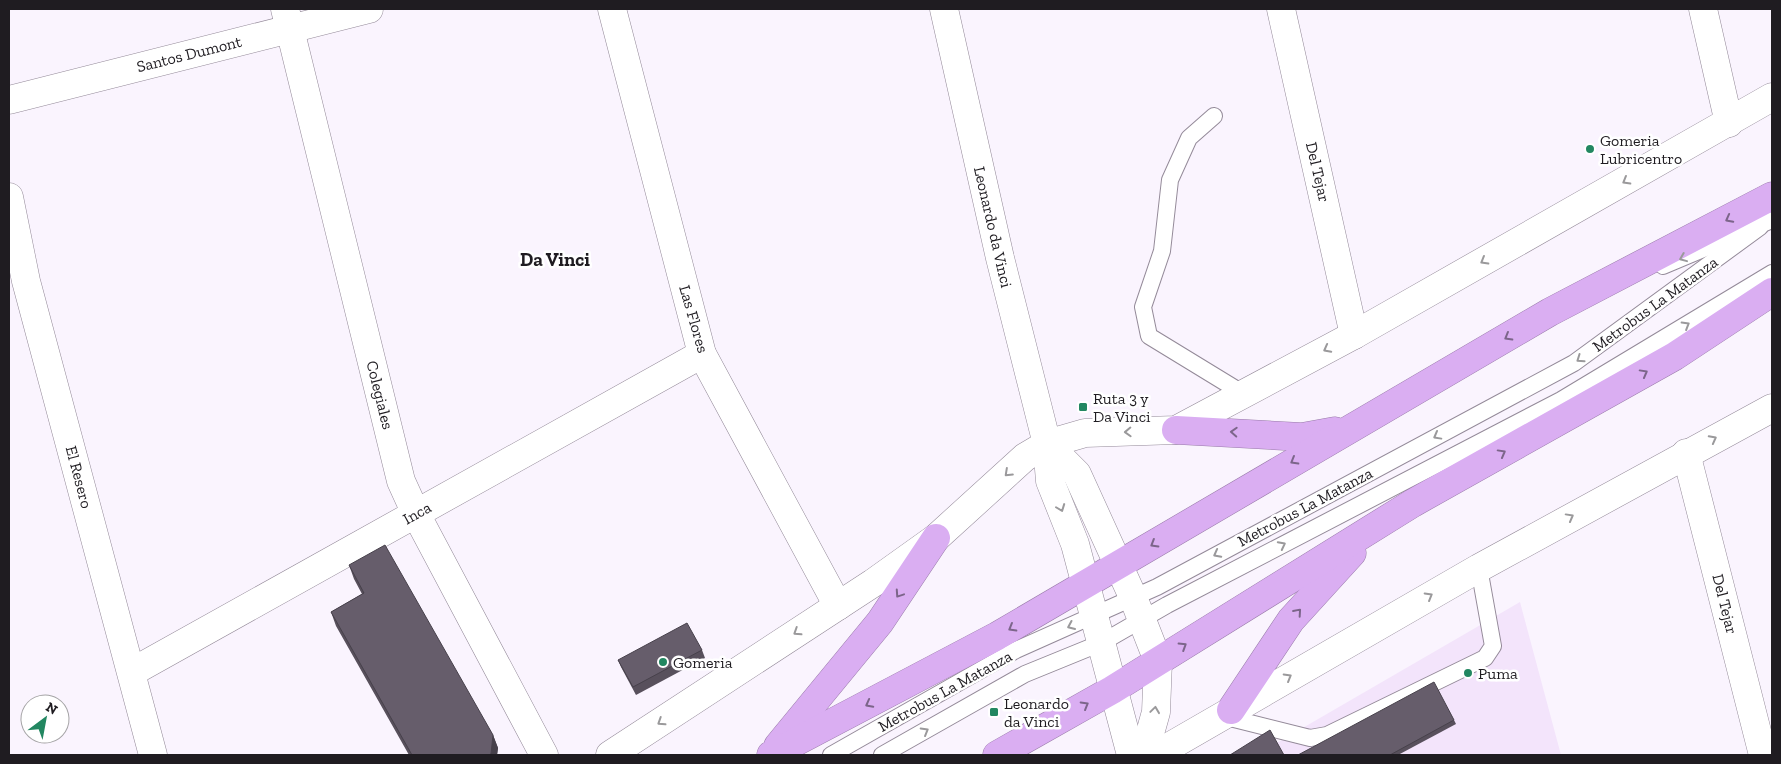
<svg xmlns="http://www.w3.org/2000/svg" width="1781" height="764" viewBox="0 0 1781 764" font-family="'Zilla Slab',serif">
<rect width="100%" height="100%" fill="#faf4fe"/>
<!-- built -->
<path fill="#f3e4fb" d="M 1520,602 L 1561,755 L 1257,755 L 1275,744 Z"/>
<g fill="none" stroke-linecap="round" stroke-linejoin="round">
<!-- lane casing -->
<g stroke="#948a99" stroke-width="18">
<g id="lane">
<path d="M 1214,116 L 1189,138 L 1170,180 L 1162,251 L 1143,307 L 1149,336 L 1244,394"/>
<path d="M 1663,266 L 1772,220"/>
<path d="M 1222,716 L 1310,738 L 1327,735 L 1485,658 L 1493,646 L 1479,568"/>
<path d="M 831,755 L 1016,650 L 1157,587 L 1574,363 L 1760,227"/>
<path d="M 882,755 L 1025,674 L 1101,643 L 1167,605 L 1561,400 L 1772,273"/>
</g>
</g>
<!-- street casing -->
<g stroke="#948a99" stroke-width="29">
<g id="street">
<path d="M 285,9 L 401,481 L 416,514 L 544,755"/>
<path d="M 612,9 L 702,354 L 838,606"/>
<path d="M 944,9 L 1000,258 L 1047,444 L 1050,481 L 1075,544 L 1131,755"/>
<path d="M 1281,9 L 1354,335"/>
<path d="M 1703,9 L 1729,123"/>
<path d="M 9,100 L 369,9"/>
<path d="M 9,197 L 26,281 L 153,755"/>
<path d="M 1047,444 L 1077,474 L 1133,597 L 1158,661 L 1156,712 L 1149,737 L 1140,755"/>
<path d="M 1686,453 L 1763,755"/>
<path d="M 132,672 L 702,354"/>
</g>
</g>
<!-- secondary casing -->
<g stroke="#948a99" stroke-width="29">
<g id="secondary">
<path d="M 610,755 L 873,583 L 936,538 L 1025,457 L 1047,444 L 1085,433 L 1176,430 L 1354,335 L 1772,97"/>
<path d="M 1155,755 L 1479,568 L 1772,408"/>
</g>
</g>
<!-- highway casing -->
<g stroke="#997ba9" stroke-width="29">
<g id="highway">
<path d="M 1176,430 L 1302,437 L 1335,431"/>
<path d="M 1231,710 L 1291,620 L 1352,553"/>
<path d="M 778,746 L 880,622 L 936,538"/>
<path d="M 771,755 L 997,636 L 1550,312 L 1772,196"/>
<path d="M 997,755 L 1112,690 L 1413,503 L 1675,356 L 1772,292"/>
</g>
</g>
<!-- lane -->
<use href="#lane" stroke="#fff" stroke-width="16"/>
<!-- street -->
<use href="#street" stroke="#fff" stroke-width="28"/>
<!-- secondary -->
<use href="#secondary" stroke="#fff" stroke-width="28"/>
<!-- highway -->
<use href="#highway" stroke="#daaef2" stroke-width="28"/>
</g>
<!-- wall -->
<g fill="#58505c">
<path d="M 349,565 L 493,735 L 498,748 L 497,755 L 409,755 L 336,626 L 331,612 L 362,594 L 354,579 Z"/>
<path d="M 702,650 L 705,658 L 636,695 L 621,667 L 618,660 Z"/>
<path d="M 1454,720 L 1456,724 L 1398,755 L 1298,755 Z"/>
</g>
<!-- shaded-wall -->
<path fill="#47414b" d="M 493,735 L 498,748 L 497,755 L 491,755 L 491,754 Z"/>
<!-- building -->
<g fill="#665d6b" stroke="#47414b">
<path d="M 385,545 L 493,735 L 491,754 L 489,755 L 412,755 L 331,612 L 364,593 L 349,565 Z"/>
<path d="M 687,623 L 702,650 L 633,687 L 618,660 Z"/>
<path d="M 1434,682 L 1454,720 L 1390,755 L 1298,755 Z"/>
<path d="M 1270,730 L 1284,755 L 1230,755 Z"/>
</g>
<!-- one-way arrows -->
<defs><path id="oneway-chevron" d="M-2-3.5L2.5 0L-2 3.5" fill="none" stroke-width="1.6" stroke-linecap="round" stroke-linejoin="round" transform="scale(1.25)"/></defs>
<g stroke="#9a999b">
<use href="#oneway-chevron" transform="translate(1626 181) rotate(150)"/>
<use href="#oneway-chevron" transform="translate(1683 258) rotate(158)"/>
<use href="#oneway-chevron" transform="translate(1484 261) rotate(150)"/>
<use href="#oneway-chevron" transform="translate(1686 325) rotate(-31)"/>
<use href="#oneway-chevron" transform="translate(1327 349) rotate(152)"/>
<use href="#oneway-chevron" transform="translate(1580 359) rotate(145)"/>
<use href="#oneway-chevron" transform="translate(1128 432) rotate(178)"/>
<use href="#oneway-chevron" transform="translate(1437 436) rotate(151)"/>
<use href="#oneway-chevron" transform="translate(1713 439) rotate(-28)"/>
<use href="#oneway-chevron" transform="translate(1008 473) rotate(137)"/>
<use href="#oneway-chevron" transform="translate(1061 508) rotate(69)"/>
<use href="#oneway-chevron" transform="translate(1570 517) rotate(-29)"/>
<use href="#oneway-chevron" transform="translate(1282 545) rotate(-27)"/>
<use href="#oneway-chevron" transform="translate(1217 554) rotate(152)"/>
<use href="#oneway-chevron" transform="translate(1429 596) rotate(-30)"/>
<use href="#oneway-chevron" transform="translate(1071 626) rotate(156)"/>
<use href="#oneway-chevron" transform="translate(797 632) rotate(147)"/>
<use href="#oneway-chevron" transform="translate(1288 677) rotate(-30)"/>
<use href="#oneway-chevron" transform="translate(1155 710) rotate(-82)"/>
<use href="#oneway-chevron" transform="translate(661 722) rotate(147)"/>
<use href="#oneway-chevron" transform="translate(925 731) rotate(-30)"/>
</g>
<g stroke="#7c658a">
<use href="#oneway-chevron" transform="translate(1729 219) rotate(152)"/>
<use href="#oneway-chevron" transform="translate(1508 337) rotate(150)"/>
<use href="#oneway-chevron" transform="translate(1644 373) rotate(-29)"/>
<use href="#oneway-chevron" transform="translate(1234 432) rotate(-177)"/>
<use href="#oneway-chevron" transform="translate(1502 453) rotate(-29)"/>
<use href="#oneway-chevron" transform="translate(1294 461) rotate(150)"/>
<use href="#oneway-chevron" transform="translate(1154 544) rotate(149)"/>
<use href="#oneway-chevron" transform="translate(899 594) rotate(124)"/>
<use href="#oneway-chevron" transform="translate(1298 612) rotate(-49)"/>
<use href="#oneway-chevron" transform="translate(1012 628) rotate(150)"/>
<use href="#oneway-chevron" transform="translate(1183 646) rotate(-32)"/>
<use href="#oneway-chevron" transform="translate(869 704) rotate(152)"/>
<use href="#oneway-chevron" transform="translate(1085 705) rotate(-30)"/>
</g>
<!-- markers -->
<g fill="#228761" stroke="#fff" stroke-width="2">
<circle cx="1590" cy="149" r="5"/>
<rect x="1078" y="402" width="10" height="10" rx="2.5"/>
<circle cx="663" cy="662" r="5"/>
<circle cx="1468" cy="673" r="5"/>
<rect x="989" y="707" width="10" height="10" rx="2.5"/>
</g>
<g text-anchor="middle" dominant-baseline="central" stroke-width="5" stroke-linejoin="round" paint-order="stroke">
<!-- street labels -->
<g font-size="16" fill="#1f1c21" stroke="#fff">
<text transform="translate(189 54) rotate(-14)">Santos Dumont</text>
<text transform="translate(1318 172) rotate(77)">Del Tejar</text>
<text transform="translate(993 227) rotate(77)">Leonardo da Vinci</text>
<text transform="translate(1655 304) rotate(-36)">Metrobus La Matanza</text>
<text transform="translate(694 319) rotate(74)">Las Flores</text>
<text transform="translate(380 395) rotate(76)">Colegiales</text>
<text transform="translate(79 477) rotate(75)">El Resero</text>
<text transform="translate(1305 507) rotate(-28)">Metrobus La Matanza</text>
<text transform="translate(417 513) rotate(-29)">Inca</text>
<text transform="translate(1725 604) rotate(76)">Del Tejar</text>
<text transform="translate(945 691) rotate(-29)">Metrobus La Matanza</text>
</g>
<!-- poi labels -->
<g font-size="16" fill="#1f1c21" stroke="#fff" text-anchor="start">
<text x="1600" y="140">Gomeria<tspan x="1600" dy="18">Lubricentro</tspan></text>
<text x="1093" y="398">Ruta 3 y<tspan x="1093" dy="18">Da Vinci</tspan></text>
<text x="673" y="662">Gomeria</text>
<text x="1478" y="673">Puma</text>
<text x="1004" y="703">Leonardo<tspan x="1004" dy="18">da Vinci</tspan></text>
</g>
<!-- quarter labels -->
<g font-size="19" font-weight="bold" fill="#1f1c21" stroke="#fff">
<text x="555" y="259">Da Vinci</text>
</g>
</g>
<!-- border -->
<rect width="1781" height="764" fill="none" stroke="#1f1c21" stroke-width="20"/>
<!-- north arrow -->
<g transform="translate(45 719) rotate(32)"><circle r="24" fill="#ffffff" stroke="#a5a4a6"/>
<path d="M0-4L9 19L0 12L-9 19Z" fill="#228761"/>
<text y="-8" font-size="14" font-weight="bold" text-anchor="middle" fill="#1f1c21">N</text>
</g>
</svg>
